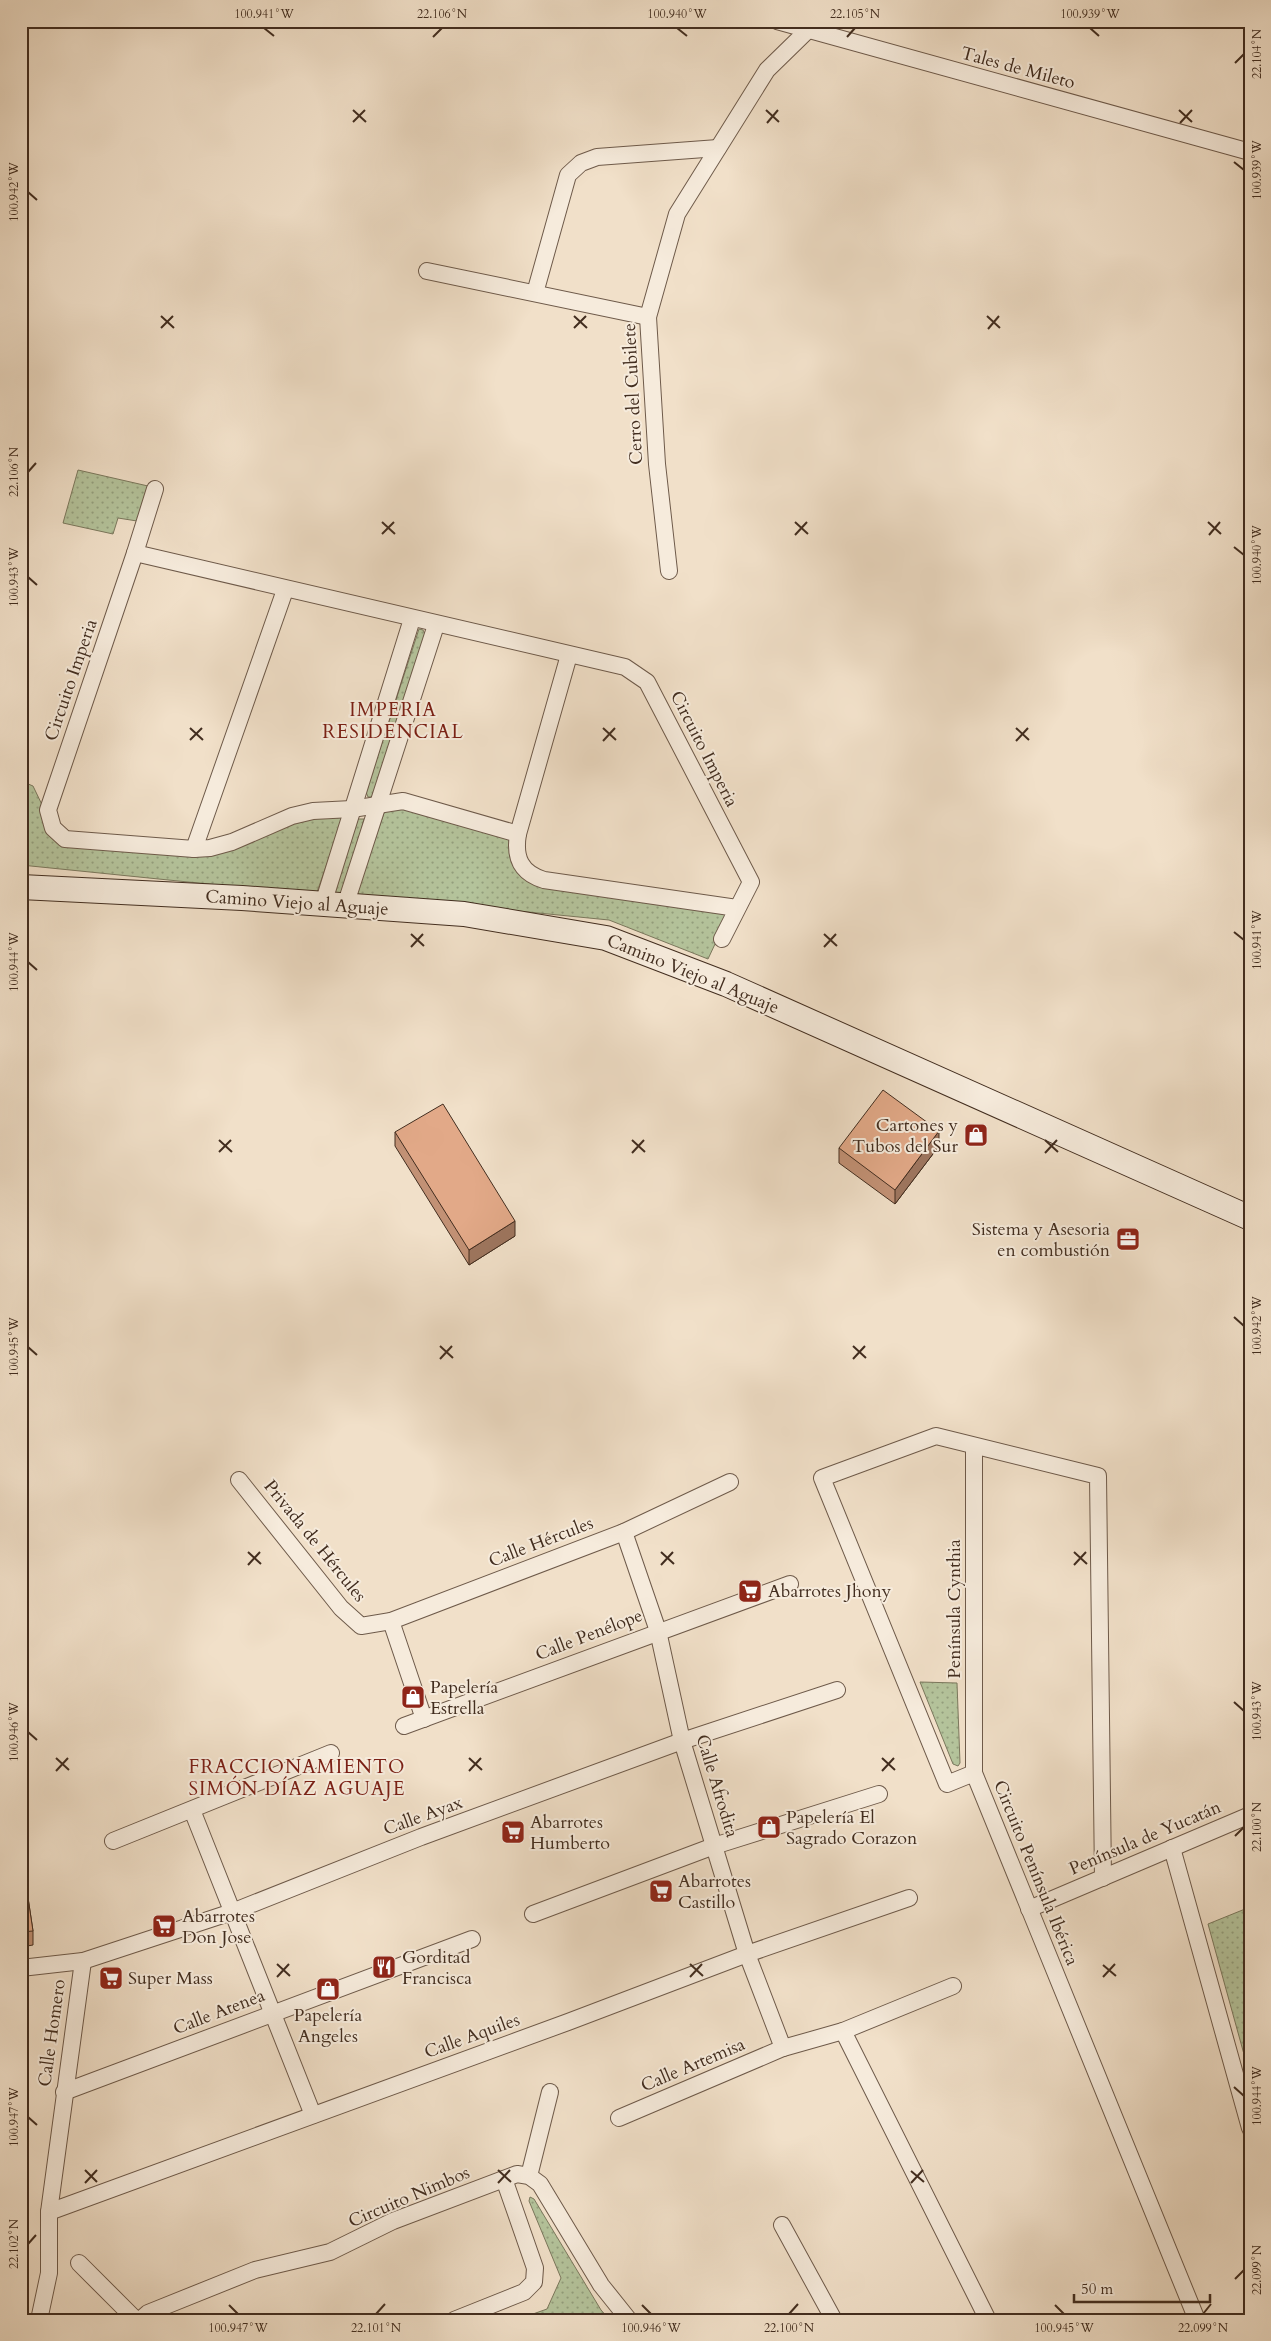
<svg xmlns="http://www.w3.org/2000/svg" width="1271" height="2341" viewBox="0 0 1271 2341" font-family="Cardo,serif">
<defs>
<pattern id="grass-dots" width="8" height="8" patternUnits="userSpaceOnUse" patternTransform="scale(1.25)"><rect width="8" height="8" fill="#b4c39b"/><path d="M2 2h.1M6 6h.1" fill="none" stroke="#949f7e" stroke-width="1.8" stroke-linecap="round"/></pattern>
</defs>
<rect width="100%" height="100%" fill="#f1e0c9"/>
<filter id="stains"><feTurbulence type="fractalNoise" baseFrequency=".004" numOctaves="4"/><feColorMatrix values="0 0 0 0 .2 0 0 0 0 .09 0 0 0 0 .02 0 0 0 .5 -.17"/></filter>
<radialGradient id="worn" r=".72"><stop offset=".6" stop-color="#630" stop-opacity="0"/><stop offset="1" stop-color="#630" stop-opacity=".3"/></radialGradient>
<!-- grass -->
<g fill="url(#grass-dots)" stroke="#7b785d">
<path d="M 78,470 L 148,486 L 137,521 L 118,518 L 113,534 L 63,523 Z"/>
<path d="M 419,629 L 423,630 L 425,634 L 372,797 L 368,797 L 366,792 Z"/>
<path d="M 21,781 L 33,786 L 45,811 L 49,830 L 193,852 L 272,827 L 345,812 L 316,895 L 21,865 Z"/>
<path d="M 401,807 L 511,840 L 527,878 L 730,912 L 708,959 L 609,920 L 356,895 L 385,810 Z"/>
<path d="M 358,819 L 364,819 L 346,890 L 341,894 L 334,893 L 333,887 Z"/>
<path d="M 920,1682 L 957,1683 L 960,1763 L 958,1766 L 953,1764 Z"/>
<path d="M 1250,1907 L 1250,2076 L 1208,1924 Z"/>
<path d="M 530,2197 L 534,2199 L 601,2310 L 610,2320 L 516,2320 L 547,2309 L 561,2278 L 529,2201 Z"/>
</g>
<g fill="none" stroke-linecap="round" stroke-linejoin="round">
<!-- street casing -->
<g stroke="#6e5a4a" stroke-width="18">
<g id="street">
<path d="M 777,21 L 1250,152"/>
<path d="M 427,271 L 648,317"/>
<path d="M 535,293 L 568,175 L 581,163 L 597,157 L 718,148"/>
<path d="M 135,553 L 155,489"/>
<path d="M 669,571 L 657,464 L 648,317 L 677,214 L 767,70 L 808,30 L 811,21"/>
<path d="M 518,834 L 569,655"/>
<path d="M 194,849 L 285,590"/>
<path d="M 323,904 L 412,619"/>
<path d="M 345,906 L 436,625"/>
<path d="M 722,939 L 751,882 L 647,682 L 625,667 L 135,553 L 48,810 L 53,828 L 65,839 L 194,849 L 210,848 L 232,842 L 292,816 L 313,811 L 352,809 L 403,801 L 518,834 C 514,858 521,873 544,880 L 737,908"/>
<path d="M 239,1480 L 341,1608 L 361,1626 L 391,1621 L 624,1532 L 730,1482"/>
<path d="M 624,1532 L 658,1631 L 682,1741 L 747,1954 L 783,2048"/>
<path d="M 391,1621 L 424,1719"/>
<path d="M 404,1726 L 790,1584"/>
<path d="M 974,1773 L 974,1446"/>
<path d="M 192,1810 L 313,2115"/>
<path d="M 113,1841 L 331,1753"/>
<path d="M 1172,1848 L 1250,2128"/>
<path d="M 1103,1878 L 1098,1476 L 936,1436 L 822,1478 L 947,1784 L 974,1773 L 1197,2320"/>
<path d="M 1029,1909 L 1250,1815"/>
<path d="M 533,1914 L 714,1846 L 879,1794"/>
<path d="M 21,1968 L 83,1961 L 232,1912 L 421,1837 L 682,1741 L 837,1690"/>
<path d="M 843,2031 L 988,2320"/>
<path d="M 64,2092 L 472,1939"/>
<path d="M 619,2118 L 783,2048 L 843,2031 L 953,1986"/>
<path d="M 529,2176 L 550,2092"/>
<path d="M 49,2212 L 568,2022 L 747,1954 L 909,1898"/>
<path d="M 782,2225 L 834,2320"/>
<path d="M 79,2263 L 136,2320"/>
<path d="M 39,2320 L 49,2273 L 49,2212 L 83,1961"/>
<path d="M 140,2320 L 148,2313 L 255,2270 L 330,2252 L 393,2221 L 517,2174 L 529,2176 L 540,2184 L 601,2285 L 629,2320"/>
<path d="M 454,2320 L 524,2292 L 534,2282 L 535,2268 L 504,2179"/>
</g>
</g>
<!-- secondary casing -->
<g stroke="#422d1f" stroke-width="26">
<path id="secondary" d="M 21,887 L 242,898 L 464,914 L 606,938 L 726,984 L 1250,1218"/>
</g>
<!-- street -->
<use href="#street" stroke="#f6ebdc" stroke-width="16"/>
<!-- secondary -->
<use href="#secondary" stroke="#f6ebdc" stroke-width="24"/>
</g>
<!-- wall -->
<g fill="#c29175" stroke="#422d1f">
<path d="M 395,1132 L 515,1236 L 469,1265 L 395,1146 Z"/>
<path d="M 939,1146 L 895,1204 L 839,1163 L 839,1148 Z"/>
<path d="M 21,1851 L 33,1931 L 33,1945 L 21,1947 Z"/>
</g>
<!-- shaded-wall -->
<g fill="#9e765f" stroke="#422d1f">
<path d="M 939,1131 L 939,1146 L 895,1204 L 895,1190 Z"/>
<path d="M 515,1221 L 515,1236 L 469,1265 L 469,1250 Z"/>
</g>
<!-- building -->
<g fill="#e2a988" stroke="#422d1f">
<path d="M 883,1090 L 939,1131 L 895,1190 L 839,1148 Z"/>
<path d="M 443,1104 L 515,1221 L 469,1250 L 395,1132 Z"/>
<path d="M 21,1851 L 33,1931 L 21,1932 Z"/>
</g>
<!-- ticks -->
<path fill="none" stroke="#422d1f" stroke-width="2" d="M 264,28 L 274,36M 677,28 L 687,36M 1090,28 L 1099,36M 433,37 L 442,28M 847,37 L 855,28M 1235,63 L 1244,54M 353,110 L 366,122M 766,110 L 779,122M 1179,110 L 1192,122M 353,122 L 365,110M 767,123 L 778,110M 1180,123 L 1192,110M 1234,162 L 1244,170M 28,192 L 37,200M 161,316 L 174,328M 574,316 L 587,328M 987,316 L 1000,328M 161,328 L 173,316M 574,328 L 586,316M 988,329 L 999,316M 28,472 L 36,463M 382,522 L 395,534M 795,522 L 808,534M 1208,522 L 1221,534M 382,534 L 394,522M 795,535 L 807,522M 1209,535 L 1220,522M 1234,547 L 1244,555M 28,577 L 37,585M 190,728 L 203,740M 603,728 L 616,740M 1016,728 L 1029,740M 190,740 L 202,728M 603,741 L 615,728M 1016,741 L 1028,728M 1234,932 L 1244,940M 411,934 L 424,946M 824,934 L 837,946M 411,947 L 423,934M 824,947 L 836,934M 28,962 L 37,970M 219,1140 L 232,1152M 632,1140 L 645,1152M 1045,1140 L 1058,1152M 219,1152 L 231,1140M 632,1153 L 644,1140M 1045,1153 L 1057,1140M 1234,1317 L 1244,1326M 440,1346 L 453,1358M 853,1346 L 866,1358M 28,1347 L 37,1355M 440,1359 L 452,1346M 853,1359 L 865,1346M 248,1552 L 261,1564M 661,1552 L 674,1564M 1074,1552 L 1087,1564M 248,1565 L 260,1552M 661,1565 L 673,1552M 1074,1565 L 1086,1552M 1234,1702 L 1244,1711M 28,1732 L 37,1740M 56,1758 L 69,1770M 469,1758 L 482,1770M 882,1758 L 895,1770M 56,1771 L 68,1758M 469,1771 L 481,1758M 882,1771 L 894,1758M 1235,1836 L 1244,1827M 277,1964 L 290,1976M 690,1964 L 703,1976M 1103,1965 L 1116,1976M 277,1977 L 289,1964M 690,1977 L 702,1964M 1103,1977 L 1115,1964M 1234,2087 L 1244,2096M 28,2117 L 37,2125M 85,2170 L 97,2182M 498,2170 L 511,2182M 911,2171 L 924,2182M 85,2183 L 97,2170M 498,2183 L 510,2170M 911,2183 L 923,2170M 28,2244 L 36,2235M 1235,2279 L 1244,2270M 229,2305 L 238,2314M 642,2305 L 651,2314M 1055,2305 L 1064,2314M 376,2314 L 385,2304M 789,2314 L 798,2304M 1203,2314 L 1211,2304"/>
<!-- icons -->
<defs>
<g id="shop-square" transform="scale(1.25)"><rect x="-9" y="-9" width="18" height="18" rx="4" fill="#8f2418" stroke="#f6ebdc"/><path d="M-5-2.5h2.3a2.7 3.5 0 0 1 5.4 0H5L5.5 6h-11ZM-1.5-2.5h3a1.5 2.3 0 0 0-3 0Z" fill="#fff"/></g>
<g id="office-square" transform="scale(1.25)"><rect x="-9" y="-9" width="18" height="18" rx="4" fill="#8f2418" stroke="#f6ebdc"/><path d="M-6-3h4V-5.5h4V-3h4V5H-6ZM-1-4.5V-3h2v-1.5ZM-6 0V1H6V0Z" fill="#fff"/></g>
<g id="supermarket-square" transform="scale(1.25)"><rect x="-9" y="-9" width="18" height="18" rx="4" fill="#8f2418" stroke="#f6ebdc"/><path d="M-6-5.5h2.5l.6 2H6L4.5 2H-2.5L-4.4-4H-6ZM-1.5 3.2a1.3 1.3 0 1 0 .1 0ZM3 3.2a1.3 1.3 0 1 0 .1 0Z" fill="#fff"/></g>
<g id="restaurant-square" transform="scale(1.25)"><rect x="-9" y="-9" width="18" height="18" rx="4" fill="#8f2418" stroke="#f6ebdc"/><path d="M-5-6h1v4h1v-4h1v4h1v-4h1v5L-1.5 .5V6h-2V.5L-5-1ZM5-6V6H3V1.5H1.5Q1.5-4 5-6Z" fill="#fff"/></g>
</defs>
<g fill-rule="evenodd">
<use href="#shop-square" x="976" y="1135"/>
<use href="#office-square" x="1128" y="1239"/>
<use href="#supermarket-square" x="750" y="1591"/>
<use href="#shop-square" x="413" y="1697"/>
<use href="#shop-square" x="769" y="1827"/>
<use href="#supermarket-square" x="513" y="1832"/>
<use href="#supermarket-square" x="661" y="1891"/>
<use href="#supermarket-square" x="164" y="1926"/>
<use href="#restaurant-square" x="384" y="1967"/>
<use href="#supermarket-square" x="111" y="1978"/>
<use href="#shop-square" x="328" y="1989"/>
</g>
<g text-anchor="middle" dominant-baseline="central" stroke-width="4" stroke-linejoin="round" paint-order="stroke">
<!-- street labels -->
<g font-size="18" fill="#422d1f" stroke="#f6ebdc">
<text transform="translate(1018 68) rotate(15)">Tales de Mileto</text>
<text transform="translate(633 394) rotate(-93)">Cerro del Cubilete</text>
<text transform="translate(71 680) rotate(-71)">Circuito Imperia</text>
<text transform="translate(704 749) rotate(63)">Circuito Imperia</text>
<text transform="translate(297 903) rotate(4)">Camino Viejo al Aguaje</text>
<text transform="translate(693 974) rotate(22)">Camino Viejo al Aguaje</text>
<text transform="translate(315 1541) rotate(51)">Privada de Hércules</text>
<text transform="translate(541 1542) rotate(-21)">Calle Hércules</text>
<text transform="translate(954 1609) rotate(-90)">Península Cynthia</text>
<text transform="translate(589 1635) rotate(-21)">Calle Penélope</text>
<text transform="translate(717 1786) rotate(73)">Calle Afrodita</text>
<text transform="translate(423 1816) rotate(-20)">Calle Ayax</text>
<text transform="translate(1145 1838) rotate(-23)">Península de Yucatán</text>
<text transform="translate(1036 1873) rotate(68)">Circuito Península Ibérica</text>
<text transform="translate(219 2012) rotate(-21)">Calle Atenea</text>
<text transform="translate(52 2033) rotate(-82)">Calle Homero</text>
<text transform="translate(472 2036) rotate(-20)">Calle Aquiles</text>
<text transform="translate(693 2065) rotate(-23)">Calle Artemisa</text>
<text transform="translate(409 2197) rotate(-23)">Circuito Nimbos</text>
</g>
<!-- poi labels -->
<g font-size="18" fill="#422d1f" stroke="#f6ebdc" text-anchor="start">
<text x="958" y="1125" text-anchor="end">Cartones y<tspan x="958" dy="21">Tubos del Sur</tspan></text>
<text x="1110" y="1229" text-anchor="end">Sistema y Asesoria<tspan x="1110" dy="21">en combustión</tspan></text>
<text x="768" y="1591">Abarrotes Jhony</text>
<text x="430" y="1687">Papelería<tspan x="430" dy="21">Estrella</tspan></text>
<text x="786" y="1817">Papelería El<tspan x="786" dy="21">Sagrado Corazon</tspan></text>
<text x="530" y="1822">Abarrotes<tspan x="530" dy="21">Humberto</tspan></text>
<text x="678" y="1881">Abarrotes<tspan x="678" dy="21">Castillo</tspan></text>
<text x="182" y="1916">Abarrotes<tspan x="182" dy="21">Don Jose</tspan></text>
<text x="402" y="1957">Gorditad<tspan x="402" dy="21">Francisca</tspan></text>
<text x="128" y="1978">Super Mass</text>
<text x="328" y="2015" text-anchor="middle">Papelería<tspan x="328" dy="21">Angeles</tspan></text>
</g>
<!-- neighbourhood labels -->
<g font-size="19" letter-spacing="1" fill="#7a1f14" stroke="#f6ebdc">
<text x="393" y="710">IMPERIA<tspan x="393" dy="22">RESIDENCIAL</tspan></text>
<text x="297" y="1767">FRACCIONAMIENTO<tspan x="297" dy="22">SIMÓN DÍAZ AGUAJE</tspan></text>
</g>
</g>
<!-- margin -->
<rect width="1271" height="2341" fill="none" stroke="#f1e0c9" stroke-width="55"/>
<!-- scale -->
<path d="M1074 2294v8h136v-8" fill="none" stroke="#422d1f" stroke-width="2.5"/>
<text x="1081" y="2294" font-size="15" fill="#422d1f" stroke="#f6ebdc" stroke-width="4" paint-order="stroke">50 m</text>
<rect x="28" y="28" width="1216" height="2286" fill="none" stroke="#422d1f" stroke-width="2"/>
<g font-size="12" text-anchor="middle" fill="#422d1f">
<text x="264" y="18">100.941°W</text>
<text x="442" y="18">22.106°N</text>
<text x="677" y="18">100.940°W</text>
<text x="855" y="18">22.105°N</text>
<text x="1090" y="18">100.939°W</text>
<text transform="translate(1257 54) rotate(-90)" y="4">22.104°N</text>
<text transform="translate(1257 170) rotate(-90)" y="4">100.939°W</text>
<text transform="translate(14 192) rotate(-90)" y="4">100.942°W</text>
<text transform="translate(14 472) rotate(-90)" y="4">22.106°N</text>
<text transform="translate(1257 555) rotate(-90)" y="4">100.940°W</text>
<text transform="translate(14 577) rotate(-90)" y="4">100.943°W</text>
<text transform="translate(1257 940) rotate(-90)" y="4">100.941°W</text>
<text transform="translate(14 962) rotate(-90)" y="4">100.944°W</text>
<text transform="translate(1257 1326) rotate(-90)" y="4">100.942°W</text>
<text transform="translate(14 1347) rotate(-90)" y="4">100.945°W</text>
<text transform="translate(1257 1711) rotate(-90)" y="4">100.943°W</text>
<text transform="translate(14 1732) rotate(-90)" y="4">100.946°W</text>
<text transform="translate(1257 1827) rotate(-90)" y="4">22.100°N</text>
<text transform="translate(1257 2096) rotate(-90)" y="4">100.944°W</text>
<text transform="translate(14 2117) rotate(-90)" y="4">100.947°W</text>
<text transform="translate(14 2244) rotate(-90)" y="4">22.102°N</text>
<text transform="translate(1257 2270) rotate(-90)" y="4">22.099°N</text>
<text x="238" y="2332">100.947°W</text>
<text x="376" y="2332">22.101°N</text>
<text x="651" y="2332">100.946°W</text>
<text x="789" y="2332">22.100°N</text>
<text x="1064" y="2332">100.945°W</text>
<text x="1203" y="2332">22.099°N</text>
</g>
<rect width="100%" height="100%" filter="url(#stains)"/>
<rect width="100%" height="100%" fill="url(#worn)"/>
</svg>
